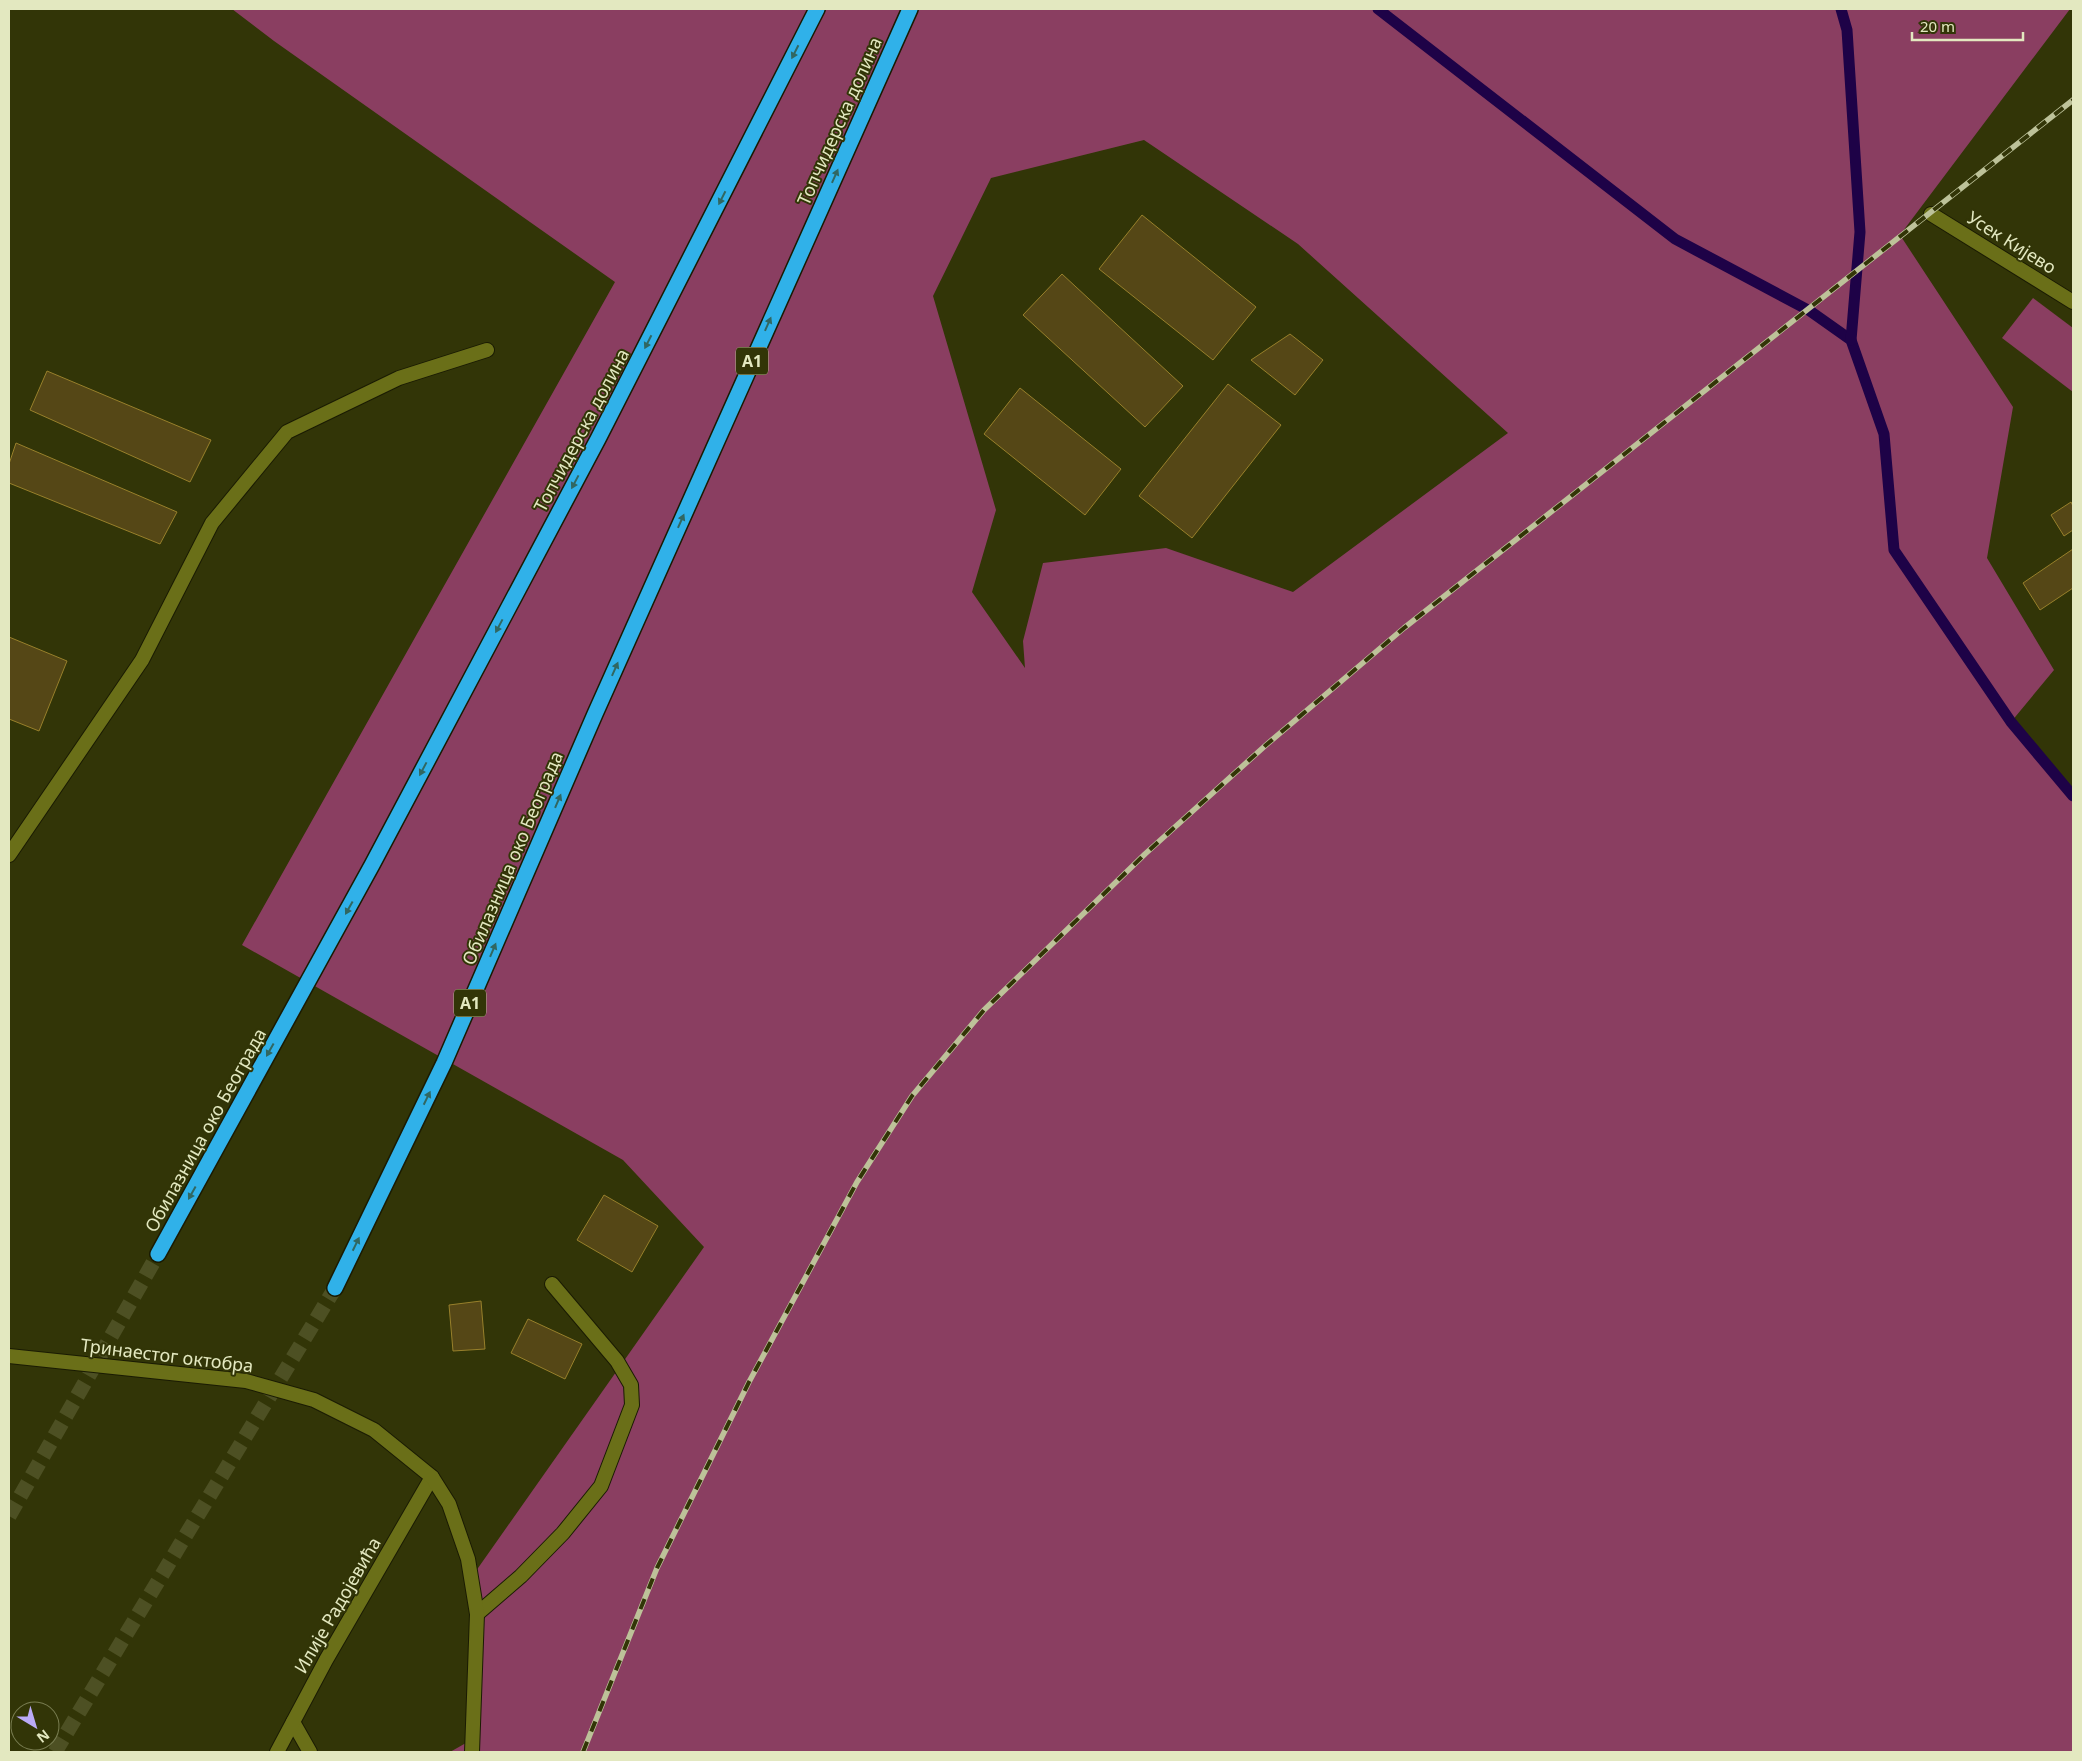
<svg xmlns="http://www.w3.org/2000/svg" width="2082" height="1761" viewBox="0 0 2082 1761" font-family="'Noto Sans',sans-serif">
<rect width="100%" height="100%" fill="#323507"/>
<!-- green -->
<g fill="#8a3e61" fill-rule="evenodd">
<path d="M 232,9 L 2070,9 L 1900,235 L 2013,407 L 1987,558 L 2054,670 L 2011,722 L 2073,796 L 2073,1752 L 450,1752 L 473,1739 L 471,1578 L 704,1247 L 623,1160 L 242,945 L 615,282 L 274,41 ZM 1144,140 L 1298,244 L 1508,433 L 1293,592 L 1166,548 L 1043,563 L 1023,641 L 1025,668 L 972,592 L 996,510 L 933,296 L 991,178 Z"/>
<path d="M 2033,298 L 2073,328 L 2073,392 L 2002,338 Z"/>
</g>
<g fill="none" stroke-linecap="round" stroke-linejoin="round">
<!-- stream -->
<g stroke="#1e0247" stroke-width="11">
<path d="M 1378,9 L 1675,239 L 1810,311 L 1851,340 L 1884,434 L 1894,550 L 2011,722 L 2073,796"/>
<path d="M 1841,9 L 1847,30 L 1860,232 L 1851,340"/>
</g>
</g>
<!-- building -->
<g fill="#554716" stroke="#98802b">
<path d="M 1142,215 L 1256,307 L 1213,360 L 1099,269 Z"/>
<path d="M 1062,274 L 1183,386 L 1145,427 L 1023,315 Z"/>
<path d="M 1290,334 L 1323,360 L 1295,395 L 1251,360 Z"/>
<path d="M 47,371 L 211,440 L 190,482 L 30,410 Z"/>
<path d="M 1228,384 L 1281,425 L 1192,538 L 1139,496 Z"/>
<path d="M 1020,388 L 1121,469 L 1085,515 L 984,434 Z"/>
<path d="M 16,443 L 177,512 L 160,544 L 9,483 L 9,464 Z"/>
<path d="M 2071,502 L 2073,506 L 2073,530 L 2064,536 L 2051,515 Z"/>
<path d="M 2073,549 L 2073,588 L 2040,610 L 2023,583 Z"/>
<path d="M 9,637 L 67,661 L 39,731 L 9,719 Z"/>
<path d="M 604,1195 L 658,1226 L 632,1272 L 577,1240 Z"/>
<path d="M 481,1301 L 485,1349 L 453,1351 L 449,1305 Z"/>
<path d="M 528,1319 L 582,1344 L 565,1379 L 511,1353 Z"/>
</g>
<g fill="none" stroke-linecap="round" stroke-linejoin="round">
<!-- motorway-tunnel -->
<g stroke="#4d5023" stroke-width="15" stroke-dasharray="15 8" stroke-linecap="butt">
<path d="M 9,1516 L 158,1254"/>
<path d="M 55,1752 L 335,1288"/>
</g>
<!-- service casing -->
<g stroke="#1a1b03" stroke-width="16">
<g id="service">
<path d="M 9,855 L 142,660 L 212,523 L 287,432 L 399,378 L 487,350"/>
<path d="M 477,1614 L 521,1576 L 563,1533 L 601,1486 L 632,1405 L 631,1385 L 617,1361 L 552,1284"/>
<path d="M 293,1722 L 310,1752"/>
<path d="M 277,1752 L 326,1660 L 432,1477"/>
</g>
</g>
<!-- minor casing -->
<g stroke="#1a1b03" stroke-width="16">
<path id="minor" d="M 1931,214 L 2073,302"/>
</g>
<!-- tertiary casing -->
<g stroke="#1a1b03" stroke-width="16">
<path id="tertiary" d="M 9,1356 L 246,1381 L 314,1400 L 374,1430 L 432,1477 L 449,1504 L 468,1559 L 477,1614 L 472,1752"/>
</g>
<!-- motorway casing -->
<g stroke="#1a1b03" stroke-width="18">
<g id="motorway">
<path d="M 158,1254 L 372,865 L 598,439 L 817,9"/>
<path d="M 335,1288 L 444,1063 L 595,714 L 910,9"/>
</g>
</g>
<!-- service -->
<use href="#service" stroke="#6a6f18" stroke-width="14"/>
<!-- minor -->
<use href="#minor" stroke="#6a6f18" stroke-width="14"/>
<!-- tertiary -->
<use href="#tertiary" stroke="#6a6f18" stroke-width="14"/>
<!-- motorway -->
<use href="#motorway" stroke="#30b1e9" stroke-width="15"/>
<!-- rail casing -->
<g stroke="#bdc299" stroke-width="5.5">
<path id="rail" d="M 583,1752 L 657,1568 L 749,1382 L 857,1182 L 912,1096 L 984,1010 L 1145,854 L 1266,745 L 1404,628 L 2073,100"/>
</g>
<!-- rail -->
<use href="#rail" stroke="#323507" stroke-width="4" stroke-dasharray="11" stroke-linecap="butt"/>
</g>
<!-- one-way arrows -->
<defs><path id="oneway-solid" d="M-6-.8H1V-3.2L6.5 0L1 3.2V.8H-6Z" transform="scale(1.25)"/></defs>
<g fill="#316761">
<use href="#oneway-solid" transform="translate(795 52) rotate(117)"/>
<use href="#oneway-solid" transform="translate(835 176) rotate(-66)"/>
<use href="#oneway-solid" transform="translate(722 198) rotate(117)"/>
<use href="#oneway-solid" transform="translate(768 324) rotate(-66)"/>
<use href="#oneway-solid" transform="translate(648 342) rotate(117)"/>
<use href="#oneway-solid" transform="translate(575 482) rotate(118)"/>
<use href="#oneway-solid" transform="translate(681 521) rotate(-66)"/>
<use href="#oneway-solid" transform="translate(499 626) rotate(118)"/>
<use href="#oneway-solid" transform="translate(615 669) rotate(-66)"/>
<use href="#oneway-solid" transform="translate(423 769) rotate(118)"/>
<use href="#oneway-solid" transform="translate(558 801) rotate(-67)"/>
<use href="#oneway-solid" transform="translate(349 908) rotate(119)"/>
<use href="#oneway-solid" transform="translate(493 950) rotate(-67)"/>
<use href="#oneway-solid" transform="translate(270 1050) rotate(119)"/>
<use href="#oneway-solid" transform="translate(427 1098) rotate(-64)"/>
<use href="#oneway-solid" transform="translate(192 1193) rotate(119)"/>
<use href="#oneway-solid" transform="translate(356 1244) rotate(-64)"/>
</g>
<g text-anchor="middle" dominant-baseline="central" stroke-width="4" stroke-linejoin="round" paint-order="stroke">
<!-- shield labels -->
<g fill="#323507" stroke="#aeb288" stroke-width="1">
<rect x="736" y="347.5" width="32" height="27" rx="4"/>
<rect x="454" y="989.5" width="32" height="27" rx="4"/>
</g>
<g font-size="16" font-weight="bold" fill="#e3e8c0">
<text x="752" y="361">A1</text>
<text x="470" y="1003">A1</text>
</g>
<!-- street labels -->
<g font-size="18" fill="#e3e8c0" stroke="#323507">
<text transform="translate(839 121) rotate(-66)">Топчидерска долина</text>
<text transform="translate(2012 242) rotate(32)">Усек Кијево</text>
<text transform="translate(581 430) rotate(-62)">Топчидерска долина</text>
<text transform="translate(512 858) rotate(-67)">Обилазница око Београда</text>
<text transform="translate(205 1130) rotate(-61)">Обилазница око Београда</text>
<text transform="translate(167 1355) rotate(7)">Тринаестог октобра</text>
<text transform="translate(337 1605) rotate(-60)">Илије Радојевића</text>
</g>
</g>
<!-- border -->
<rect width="2082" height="1761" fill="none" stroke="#e3e8c0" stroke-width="20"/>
<!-- north arrow -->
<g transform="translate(35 1726) rotate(142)"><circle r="24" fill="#323507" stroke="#797d51"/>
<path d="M0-4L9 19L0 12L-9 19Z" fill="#baaaf7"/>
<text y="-8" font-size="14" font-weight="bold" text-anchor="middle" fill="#e3e8c0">N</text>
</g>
<!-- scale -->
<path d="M1912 32v8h111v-8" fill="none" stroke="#e3e8c0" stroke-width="2.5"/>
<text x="1920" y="32" font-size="15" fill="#e3e8c0" stroke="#323507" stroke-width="4" paint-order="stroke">20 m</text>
</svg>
